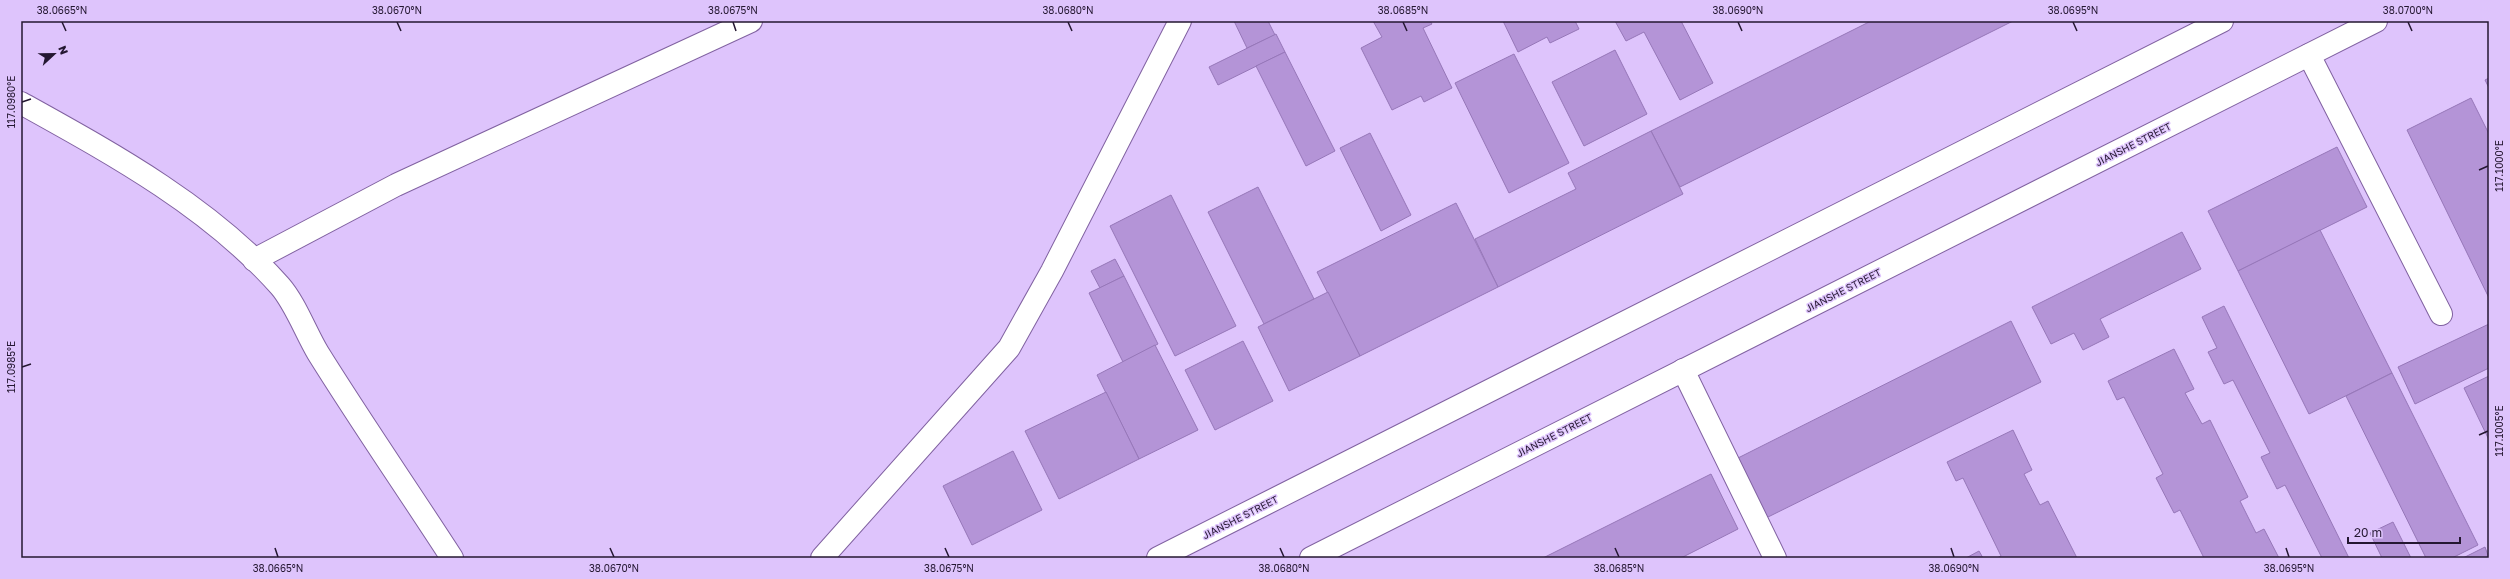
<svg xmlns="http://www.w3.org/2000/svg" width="2510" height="579" viewBox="0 0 2510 579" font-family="'Golos Text',sans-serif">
<rect width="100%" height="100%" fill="#dec4fc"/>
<!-- building -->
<g fill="#b494d7" stroke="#9677b8">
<path d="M 1234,21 L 1268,21 L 1275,35 L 1247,48 Z"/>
<path d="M 1373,21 L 1430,21 L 1432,24 L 1423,28 L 1452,88 L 1424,102 L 1421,96 L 1392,110 L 1361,48 L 1382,37 Z"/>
<path d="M 1503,21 L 1575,21 L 1579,29 L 1550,43 L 1547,37 L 1518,52 Z"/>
<path d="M 1615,21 L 1681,21 L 1713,83 L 1680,100 L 1644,32 L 1626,41 Z"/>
<path d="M 1871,21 L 2013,21 L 1680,187 L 1651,131 Z"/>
<path d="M 1276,34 L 1285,52 L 1218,85 L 1209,67 Z"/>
<path d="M 1615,50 L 1647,114 L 1584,146 L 1552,82 Z"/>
<path d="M 1285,52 L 1335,151 L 1306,166 L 1256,66 Z"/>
<path d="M 1514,54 L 1569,163 L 1509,193 L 1455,83 Z"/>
<path d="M 2489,78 L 2489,88 L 2485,80 Z"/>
<path d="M 2471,98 L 2489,134 L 2489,298 L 2407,130 Z"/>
<path d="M 1651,131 L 1683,194 L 1498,287 L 1475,239 L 1576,189 L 1568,173 Z"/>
<path d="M 1370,133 L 1411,215 L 1381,231 L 1340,148 Z"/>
<path d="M 2337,147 L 2367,207 L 2238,271 L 2208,211 Z"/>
<path d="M 1258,187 L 1314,299 L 1264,324 L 1208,212 Z"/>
<path d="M 1171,195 L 1236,326 L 1175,356 L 1110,226 Z"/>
<path d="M 1456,203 L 1498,287 L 1360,356 L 1317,272 Z"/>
<path d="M 2320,230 L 2392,373 L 2309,414 L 2238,271 Z"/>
<path d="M 2182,232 L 2201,269 L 2100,319 L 2109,337 L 2083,350 L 2074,333 L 2051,344 L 2032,307 Z"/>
<path d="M 1115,259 L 1124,276 L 1100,288 L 1091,271 Z"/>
<path d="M 1124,276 L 1158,344 L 1123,362 L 1089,293 Z"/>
<path d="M 1328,292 L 1360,356 L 1289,391 L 1258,327 Z"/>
<path d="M 2224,306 L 2349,558 L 2322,558 L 2285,485 L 2277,489 L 2261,457 L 2270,453 L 2233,380 L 2224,384 L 2208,352 L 2217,348 L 2202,317 Z"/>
<path d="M 2011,321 L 2041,382 L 1764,519 L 1734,460 Z"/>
<path d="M 2489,324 L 2489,368 L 2415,404 L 2398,367 Z"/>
<path d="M 1243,341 L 1273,401 L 1215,430 L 1185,370 Z"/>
<path d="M 1155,345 L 1198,430 L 1139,459 L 1097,375 Z"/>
<path d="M 2174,349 L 2194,389 L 2185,393 L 2202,424 L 2210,420 L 2248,497 L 2240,501 L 2256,533 L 2264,529 L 2279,558 L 2204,558 L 2180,510 L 2174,513 L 2156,478 L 2163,474 L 2124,397 L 2117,400 L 2108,381 Z"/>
<path d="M 2392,373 L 2478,545 L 2452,558 L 2426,558 L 2346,396 Z"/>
<path d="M 2489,376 L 2489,440 L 2464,388 Z"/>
<path d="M 1106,392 L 1139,459 L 1059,499 L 1025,431 Z"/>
<path d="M 2013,430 L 2032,470 L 2024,474 L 2040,505 L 2048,501 L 2077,558 L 1997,558 L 2001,556 L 1963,478 L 1956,481 L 1947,462 Z"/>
<path d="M 1013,451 L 1042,510 L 972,545 L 943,486 Z"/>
<path d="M 1711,474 L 1738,529 L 1681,558 L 1543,558 Z"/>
<path d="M 2393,522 L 2411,558 L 2382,558 L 2370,533 Z"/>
<path d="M 2485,547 L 2489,558 L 2463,558 Z"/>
<path d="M 1979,551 L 1983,558 L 1966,558 Z"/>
</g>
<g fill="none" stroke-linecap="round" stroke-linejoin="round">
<!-- minor casing -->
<g stroke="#8162a1" stroke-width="24">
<g id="minor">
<path d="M 2309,55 L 2441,314"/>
<path d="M 21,103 C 113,154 210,207 280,286 C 295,303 306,333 318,353 C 361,422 408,490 452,558"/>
<path d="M 254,260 L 396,185 L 751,21"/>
<path d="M 1683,370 L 1775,558"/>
<path d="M 822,558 L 1009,348 L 1052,271 L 1180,21"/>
</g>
</g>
<!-- major casing -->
<g stroke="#8162a1" stroke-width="24">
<g id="major">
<path d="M 1158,558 L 2222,21"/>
<path d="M 1311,558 L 2376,21"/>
</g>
</g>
<!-- minor -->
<use href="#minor" stroke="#fff" stroke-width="22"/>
<!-- major -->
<use href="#major" stroke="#fff" stroke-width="22"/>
</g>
<!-- ticks -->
<path fill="none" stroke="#241731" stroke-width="1.5" d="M 62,22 L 66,31M 397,22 L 401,31M 733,22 L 736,31M 1068,22 L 1072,31M 1403,22 L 1407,31M 1738,22 L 1742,31M 2073,22 L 2077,31M 2408,22 L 2412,31M 22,102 L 31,99M 2479,170 L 2488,166M 22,367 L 31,364M 2479,435 L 2488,431M 275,548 L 278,557M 610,548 L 614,557M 945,548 L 949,557M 1280,548 L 1284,557M 1615,548 L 1619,557M 1951,548 L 1954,557M 2286,548 L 2289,557"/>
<g text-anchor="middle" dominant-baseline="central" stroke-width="3" stroke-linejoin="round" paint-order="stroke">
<!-- street labels -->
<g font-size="10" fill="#241731" stroke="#dec4fc">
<text transform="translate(2133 144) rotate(-27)">JIANSHE STREET</text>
<text transform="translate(1843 290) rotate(-27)">JIANSHE STREET</text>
<text transform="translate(1554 435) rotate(-27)">JIANSHE STREET</text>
<text transform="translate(1240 517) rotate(-27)">JIANSHE STREET</text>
</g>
</g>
<!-- border -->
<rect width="2510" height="579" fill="none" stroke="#dec4fc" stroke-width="44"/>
<!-- north arrow -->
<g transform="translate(54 54) rotate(68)" stroke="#dec4fc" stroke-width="3" paint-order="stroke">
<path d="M0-3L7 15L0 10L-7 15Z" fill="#241731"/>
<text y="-6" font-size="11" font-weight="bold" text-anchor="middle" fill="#241731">N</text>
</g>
<!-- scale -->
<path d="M2348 537v6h112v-6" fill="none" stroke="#241731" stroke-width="2"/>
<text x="2354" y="537" font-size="12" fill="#241731" stroke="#dec4fc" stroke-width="3" paint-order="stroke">20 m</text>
<rect x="22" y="22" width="2466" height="535" fill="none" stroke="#241731" stroke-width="1.5"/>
<g font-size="10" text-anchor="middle" fill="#241731">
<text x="62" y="14">38.0665°N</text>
<text x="397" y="14">38.0670°N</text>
<text x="733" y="14">38.0675°N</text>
<text x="1068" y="14">38.0680°N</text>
<text x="1403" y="14">38.0685°N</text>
<text x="1738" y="14">38.0690°N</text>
<text x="2073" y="14">38.0695°N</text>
<text x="2408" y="14">38.0700°N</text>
<text transform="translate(11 102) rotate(-90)" y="4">117.0980°E</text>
<text transform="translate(2499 166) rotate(-90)" y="4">117.1000°E</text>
<text transform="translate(11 367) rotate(-90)" y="4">117.0985°E</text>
<text transform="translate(2499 431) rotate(-90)" y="4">117.1005°E</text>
<text x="278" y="572">38.0665°N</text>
<text x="614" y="572">38.0670°N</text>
<text x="949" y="572">38.0675°N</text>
<text x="1284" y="572">38.0680°N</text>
<text x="1619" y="572">38.0685°N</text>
<text x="1954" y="572">38.0690°N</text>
<text x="2289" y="572">38.0695°N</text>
</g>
</svg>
